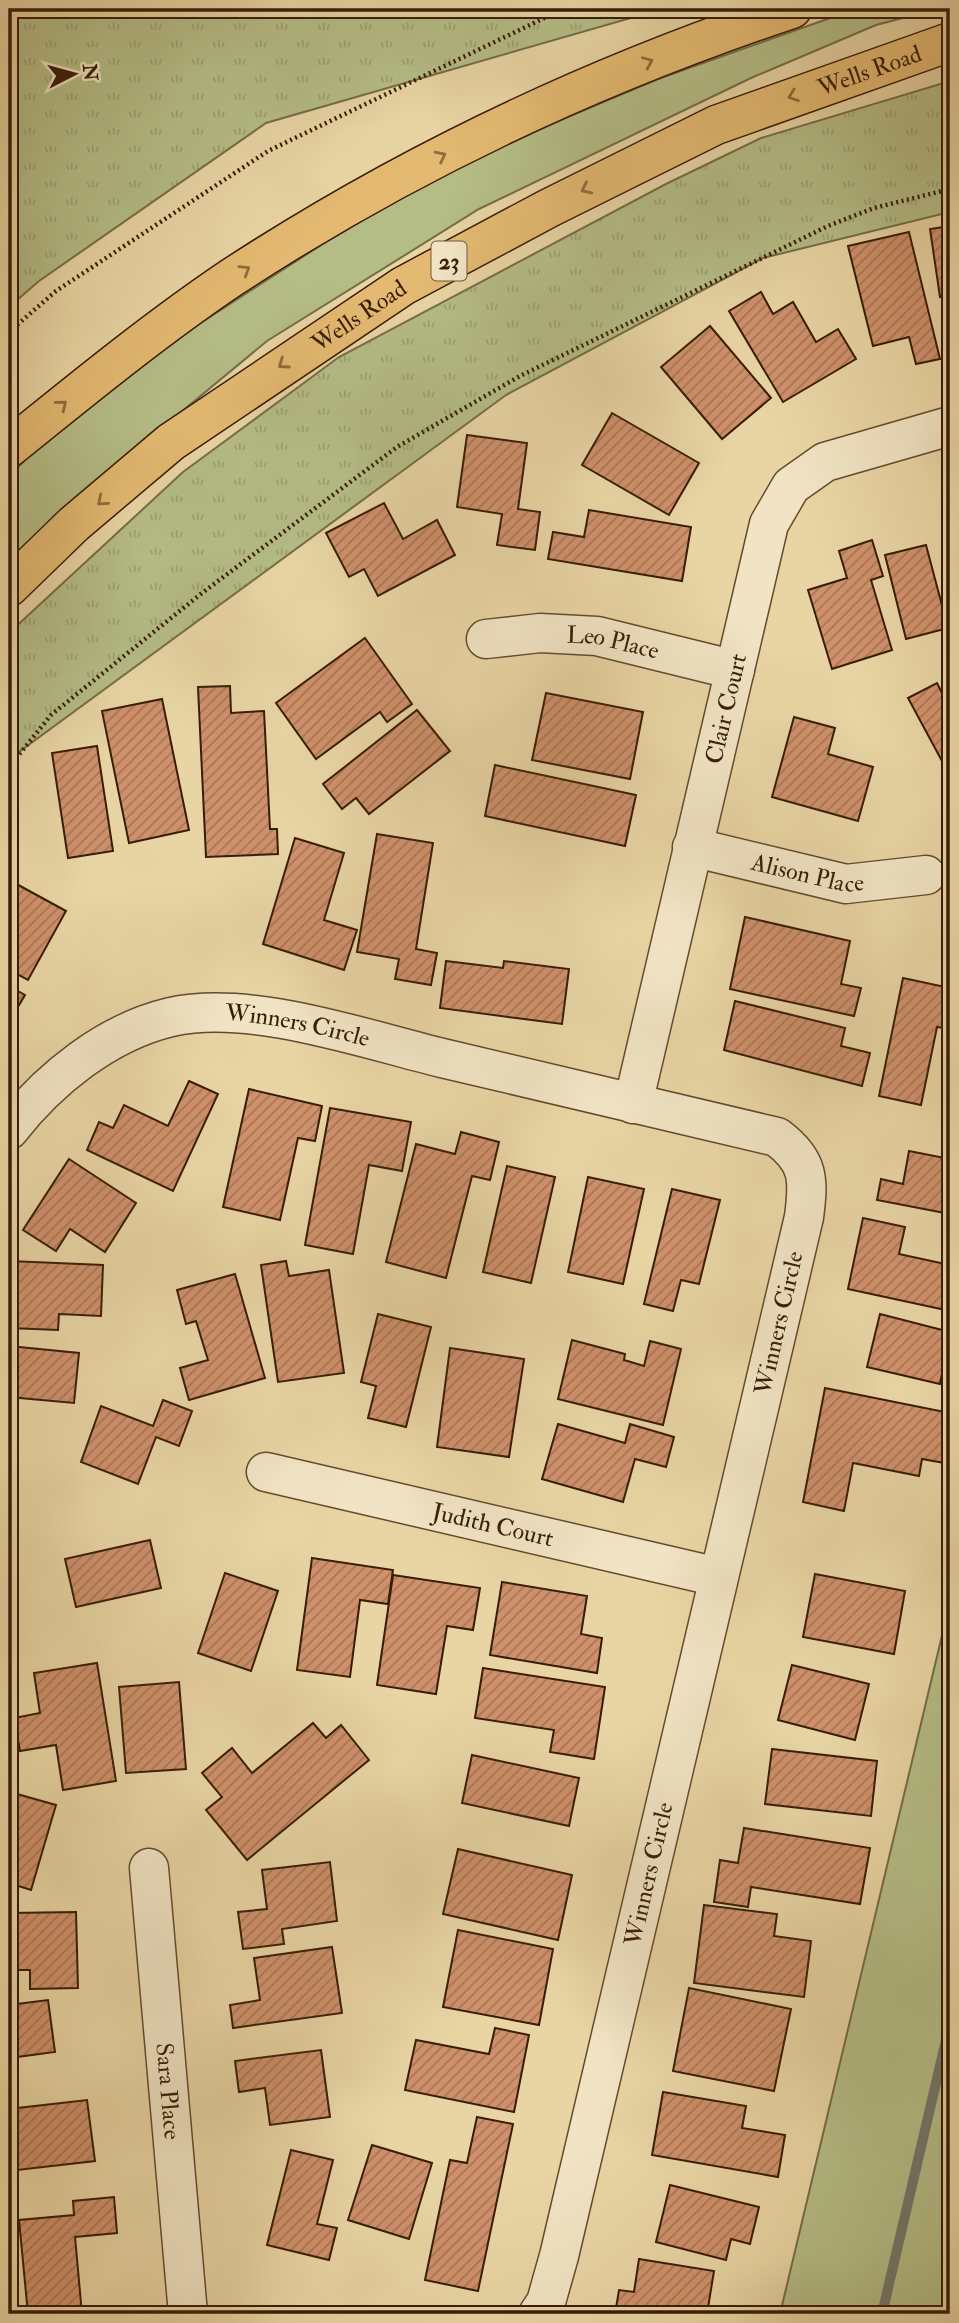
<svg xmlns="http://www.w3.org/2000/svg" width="959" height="2323" viewBox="0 0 959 2323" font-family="'IM FELL Double Pica',serif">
<defs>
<pattern id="park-tufts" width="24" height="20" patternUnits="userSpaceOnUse" patternTransform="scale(1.75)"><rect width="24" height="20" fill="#b5bd87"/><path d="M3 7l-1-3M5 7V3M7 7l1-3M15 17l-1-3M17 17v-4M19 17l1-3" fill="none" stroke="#9ca273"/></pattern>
<pattern id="building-hatch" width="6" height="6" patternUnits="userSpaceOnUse" patternTransform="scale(1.75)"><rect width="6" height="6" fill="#cf916b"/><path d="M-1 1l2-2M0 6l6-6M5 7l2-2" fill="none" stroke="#a97656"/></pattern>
</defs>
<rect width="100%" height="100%" fill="#e9d5a4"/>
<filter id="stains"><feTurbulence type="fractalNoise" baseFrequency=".00286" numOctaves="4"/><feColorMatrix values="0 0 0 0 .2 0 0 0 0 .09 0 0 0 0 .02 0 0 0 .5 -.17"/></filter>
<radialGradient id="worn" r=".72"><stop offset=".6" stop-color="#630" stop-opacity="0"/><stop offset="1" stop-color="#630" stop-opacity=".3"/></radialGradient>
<!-- grass -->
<g fill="#b5bd87" stroke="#766d47" stroke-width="2">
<path d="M 866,9 L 937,9 L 876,25 L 751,78 L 479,209 L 267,341 L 76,499 L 9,561 L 9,476 L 40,445 L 182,335 L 321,245 L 466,160 L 658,79 L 833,17 Z"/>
<path d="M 950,1602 L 950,2314 L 780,2314 Z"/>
</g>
<!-- park -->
<g fill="url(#park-tufts)" stroke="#766d47" stroke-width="2">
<path d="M 9,9 L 662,9 L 266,123 L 39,281 L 9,307 Z"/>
<path d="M 950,81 L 950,212 L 763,258 L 506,395 L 19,752 L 9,765 L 9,633 L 183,472 L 339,357 L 666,184 L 761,138 Z"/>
</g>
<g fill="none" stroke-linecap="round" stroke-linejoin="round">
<!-- stream -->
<path stroke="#73796c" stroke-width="10" d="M 882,2314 L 950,2023"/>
</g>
<!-- building -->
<g fill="url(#building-hatch)" stroke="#381d07" stroke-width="2">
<path d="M 950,226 L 950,295 L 940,297 L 930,229 Z"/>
<path d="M 909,232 L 940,359 L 916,364 L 909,337 L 873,346 L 848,246 Z"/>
<path d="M 761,292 L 773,314 L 793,302 L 816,342 L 838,329 L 856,359 L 783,402 L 729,311 Z"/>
<path d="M 710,326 L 771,398 L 722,439 L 661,367 Z"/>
<path d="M 612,413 L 699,463 L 669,515 L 582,465 Z"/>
<path d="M 467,435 L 527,443 L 518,509 L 540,512 L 535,550 L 497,545 L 502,514 L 457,507 Z"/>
<path d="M 384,503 L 403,539 L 437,520 L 455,555 L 378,596 L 364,569 L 349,577 L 326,533 Z"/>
<path d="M 589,510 L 691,527 L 682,581 L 548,559 L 553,532 L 584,537 Z"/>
<path d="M 872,540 L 883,576 L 871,580 L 892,650 L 832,669 L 808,590 L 847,578 L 839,551 Z"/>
<path d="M 926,545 L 948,628 L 906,639 L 885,555 Z"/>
<path d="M 365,638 L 412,704 L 387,722 L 380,712 L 316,759 L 276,703 Z"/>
<path d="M 937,683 L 950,709 L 950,776 L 908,698 Z"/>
<path d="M 230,686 L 231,713 L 264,711 L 270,829 L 277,829 L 278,854 L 206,857 L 198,687 Z"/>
<path d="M 546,693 L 643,712 L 630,779 L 532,760 Z"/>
<path d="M 162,699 L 189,830 L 129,843 L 102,711 Z"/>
<path d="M 417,710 L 450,751 L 369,814 L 356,798 L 342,809 L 323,784 Z"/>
<path d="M 794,717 L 835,728 L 828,754 L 873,767 L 858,821 L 772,797 Z"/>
<path d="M 97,746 L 113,851 L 68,858 L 52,753 Z"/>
<path d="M 495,765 L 636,795 L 625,846 L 485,816 Z"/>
<path d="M 377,834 L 433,843 L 416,949 L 437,953 L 431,985 L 395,979 L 399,959 L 357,952 Z"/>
<path d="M 295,838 L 344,853 L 324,920 L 357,930 L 344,970 L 263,944 Z"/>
<path d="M 11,881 L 66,911 L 28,980 L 9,970 Z"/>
<path d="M 745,917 L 850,941 L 841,984 L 861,988 L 854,1016 L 730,989 Z"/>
<path d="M 446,961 L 503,968 L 504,961 L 569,969 L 562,1024 L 440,1008 Z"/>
<path d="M 903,978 L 950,988 L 950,1029 L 937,1027 L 921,1105 L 879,1096 Z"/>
<path d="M 9,986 L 25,995 L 9,1022 Z"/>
<path d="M 735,1001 L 845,1028 L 841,1046 L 870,1053 L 862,1086 L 724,1050 Z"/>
<path d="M 189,1081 L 218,1094 L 173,1191 L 87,1150 L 99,1122 L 113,1128 L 124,1105 L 168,1126 Z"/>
<path d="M 249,1089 L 322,1106 L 315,1141 L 298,1138 L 280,1220 L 223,1207 Z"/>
<path d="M 330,1108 L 411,1122 L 402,1171 L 369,1165 L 353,1254 L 305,1245 Z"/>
<path d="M 461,1132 L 499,1142 L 490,1180 L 472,1176 L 446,1278 L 386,1262 L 416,1144 L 455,1154 Z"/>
<path d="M 909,1151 L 950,1159 L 950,1214 L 877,1200 L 881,1179 L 903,1184 Z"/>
<path d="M 69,1159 L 136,1203 L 105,1252 L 70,1229 L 56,1251 L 23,1230 Z"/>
<path d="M 507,1166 L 555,1177 L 531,1283 L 483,1272 Z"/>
<path d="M 588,1177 L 644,1189 L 623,1284 L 568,1272 Z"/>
<path d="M 672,1189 L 720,1200 L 699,1284 L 681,1280 L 673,1311 L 644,1304 Z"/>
<path d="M 863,1218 L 905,1227 L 899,1254 L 950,1265 L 950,1311 L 848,1289 Z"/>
<path d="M 9,1261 L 103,1265 L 101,1316 L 59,1314 L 58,1330 L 9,1328 Z"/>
<path d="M 286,1261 L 289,1276 L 329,1270 L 344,1373 L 278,1382 L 261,1265 Z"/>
<path d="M 235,1274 L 265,1378 L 189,1400 L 180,1368 L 208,1360 L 196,1321 L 186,1324 L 177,1290 Z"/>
<path d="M 378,1314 L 431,1327 L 406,1427 L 368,1418 L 376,1386 L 361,1382 Z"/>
<path d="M 880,1314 L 950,1332 L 940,1384 L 867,1367 Z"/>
<path d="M 572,1340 L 625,1354 L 624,1360 L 644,1366 L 650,1341 L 681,1349 L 663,1425 L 558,1399 Z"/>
<path d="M 9,1346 L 79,1353 L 74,1403 L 9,1397 Z"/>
<path d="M 450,1348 L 524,1359 L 509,1457 L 437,1447 Z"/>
<path d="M 825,1388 L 950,1413 L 950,1464 L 922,1459 L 919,1476 L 853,1463 L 844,1511 L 803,1502 Z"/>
<path d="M 163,1400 L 192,1411 L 179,1446 L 156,1437 L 138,1484 L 81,1462 L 101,1406 L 153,1426 Z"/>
<path d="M 558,1424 L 625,1443 L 630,1424 L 674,1437 L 666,1467 L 635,1459 L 623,1502 L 542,1479 Z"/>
<path d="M 150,1540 L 161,1588 L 76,1607 L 65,1559 Z"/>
<path d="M 312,1558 L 393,1570 L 388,1604 L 360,1600 L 350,1677 L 297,1670 Z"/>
<path d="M 225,1573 L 278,1591 L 251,1671 L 198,1653 Z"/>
<path d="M 815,1574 L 905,1591 L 894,1654 L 803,1637 Z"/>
<path d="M 393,1575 L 480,1588 L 473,1630 L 447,1626 L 436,1694 L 377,1685 Z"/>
<path d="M 502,1582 L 587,1596 L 581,1634 L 602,1638 L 597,1673 L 490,1655 Z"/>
<path d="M 97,1663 L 116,1781 L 63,1790 L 56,1745 L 20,1751 L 14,1718 L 40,1713 L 34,1673 Z"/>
<path d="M 792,1665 L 869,1684 L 855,1740 L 778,1720 Z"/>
<path d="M 483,1668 L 605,1687 L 594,1759 L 550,1752 L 554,1730 L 475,1718 Z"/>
<path d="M 179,1682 L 186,1769 L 126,1773 L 119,1687 Z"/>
<path d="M 313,1723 L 326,1738 L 341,1725 L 369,1760 L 247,1860 L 206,1810 L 222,1797 L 202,1773 L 232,1748 L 252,1773 Z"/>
<path d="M 772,1749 L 877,1761 L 871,1816 L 765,1804 Z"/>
<path d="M 472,1755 L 579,1778 L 569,1826 L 462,1803 Z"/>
<path d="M 17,1794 L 56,1805 L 31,1890 L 9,1883 L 9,1821 Z"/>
<path d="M 744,1828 L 870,1848 L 860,1904 L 751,1887 L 748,1907 L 714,1902 L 720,1860 L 738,1863 Z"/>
<path d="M 458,1849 L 572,1875 L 558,1940 L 443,1914 Z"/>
<path d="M 330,1862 L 337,1921 L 282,1929 L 284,1944 L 243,1949 L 238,1912 L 267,1909 L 262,1870 Z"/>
<path d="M 704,1905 L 777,1914 L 774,1936 L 811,1941 L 804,1997 L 694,1983 Z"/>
<path d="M 76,1912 L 78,1988 L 30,1989 L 30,1970 L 9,1970 L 9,1913 Z"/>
<path d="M 458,1930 L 553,1949 L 539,2025 L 443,2007 Z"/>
<path d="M 332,1947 L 342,2013 L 233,2028 L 230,2005 L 260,2000 L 254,1958 Z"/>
<path d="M 689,1988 L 791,2009 L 774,2091 L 673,2071 Z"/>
<path d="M 48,2000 L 55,2052 L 9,2058 L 9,2005 Z"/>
<path d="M 495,2028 L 529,2035 L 514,2112 L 405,2090 L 416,2040 L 489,2054 Z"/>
<path d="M 321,2050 L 330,2117 L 270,2125 L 265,2088 L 239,2092 L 235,2061 Z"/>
<path d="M 663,2092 L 746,2106 L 742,2128 L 785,2135 L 778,2177 L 652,2155 Z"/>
<path d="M 87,2100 L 95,2161 L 9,2171 L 9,2109 Z"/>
<path d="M 477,2117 L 513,2124 L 478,2291 L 425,2280 L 450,2160 L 467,2163 Z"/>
<path d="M 372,2145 L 432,2163 L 409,2239 L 348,2220 Z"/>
<path d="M 291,2150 L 333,2160 L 317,2224 L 337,2228 L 329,2260 L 267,2245 Z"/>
<path d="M 670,2185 L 759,2207 L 750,2244 L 731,2239 L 726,2260 L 656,2242 Z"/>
<path d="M 9,2187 L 10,2187 L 14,2275 L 9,2275 Z"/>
<path d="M 114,2197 L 117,2233 L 75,2237 L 82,2314 L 28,2314 L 19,2220 L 74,2215 L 73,2201 Z"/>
<path d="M 639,2259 L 714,2271 L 707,2314 L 615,2314 L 619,2290 L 634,2292 Z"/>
</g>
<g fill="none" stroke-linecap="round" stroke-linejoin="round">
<!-- minor casing -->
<g stroke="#644b2e" stroke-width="41">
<g id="minor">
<path id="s1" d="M 486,639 L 540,633 L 597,636 L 735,670"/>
<path id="s2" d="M 692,847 L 846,884 L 926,875"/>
<path id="s3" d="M 633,1104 L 769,524 L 791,486 L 825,462 L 950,426"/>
<path id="s4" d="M 9,1130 C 49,1079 107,1032 171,1017 C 250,999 364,1039 442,1058 C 553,1085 665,1111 777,1137 C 809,1161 809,1179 804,1217 L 559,2256 L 546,2302 L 538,2314"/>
<path id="s5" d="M 266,1472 L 718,1577"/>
<path id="s6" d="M 149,1868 L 188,2314"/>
</g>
</g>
<!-- major casing -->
<g stroke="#381d07" stroke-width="41">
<g id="major">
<path d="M 9,448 C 81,390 154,330 231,278 C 405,164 594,75 792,9"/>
<path id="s7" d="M 9,587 L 74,524 L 171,442 L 403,286 L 549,208 L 716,125 L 950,42"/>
</g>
</g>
<!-- path -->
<g stroke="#381d07" stroke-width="4.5" stroke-dasharray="2 3.5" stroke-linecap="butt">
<path d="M 9,332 L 56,291 L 268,151 L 563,9"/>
<path d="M 9,767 L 51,715 L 202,593 L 397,447 L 520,376 L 828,226 L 874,208 L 950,189"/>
</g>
<!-- minor -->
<use href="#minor" stroke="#f1e4c4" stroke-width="38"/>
<!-- major -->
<use href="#major" stroke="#e4ba72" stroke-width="38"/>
</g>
<!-- one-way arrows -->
<defs><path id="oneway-chevron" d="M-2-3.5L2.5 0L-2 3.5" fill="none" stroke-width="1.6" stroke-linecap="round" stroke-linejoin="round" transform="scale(1.75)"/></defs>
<g stroke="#8e6c3c">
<use href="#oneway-chevron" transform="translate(648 62) rotate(-23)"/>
<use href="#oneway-chevron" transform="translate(793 96) rotate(160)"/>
<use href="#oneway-chevron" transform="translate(441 156) rotate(-27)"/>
<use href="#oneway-chevron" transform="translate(586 189) rotate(154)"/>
<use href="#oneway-chevron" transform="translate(245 270) rotate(-32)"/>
<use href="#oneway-chevron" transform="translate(283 364) rotate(145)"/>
<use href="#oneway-chevron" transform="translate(62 405) rotate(-39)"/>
<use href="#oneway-chevron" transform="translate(102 501) rotate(140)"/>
</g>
<g text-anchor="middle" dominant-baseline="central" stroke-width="5" stroke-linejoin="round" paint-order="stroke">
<!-- shield labels -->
<rect fill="#f1e4c4" stroke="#705940" stroke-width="2" x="431.5" y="241.5" width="35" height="39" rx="5"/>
<g font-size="23" font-weight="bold" fill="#381d07">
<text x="449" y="261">23</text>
</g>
<!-- street labels -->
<g font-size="24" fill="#381d07" stroke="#f1e4c4">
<text stroke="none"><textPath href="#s7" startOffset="1012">Wells Road</textPath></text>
<text stroke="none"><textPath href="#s7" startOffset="444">Wells Road</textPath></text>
<text stroke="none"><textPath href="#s1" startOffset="128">Leo Place</textPath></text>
<text stroke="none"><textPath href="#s3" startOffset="406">Clair Court</textPath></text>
<text stroke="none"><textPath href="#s2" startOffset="119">Alison Place</textPath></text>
<text stroke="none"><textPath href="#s4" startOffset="329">Winners Circle</textPath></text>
<text transform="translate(779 1323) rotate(-77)">Winners Circle</text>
<text stroke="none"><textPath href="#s5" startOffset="233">Judith Court</textPath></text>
<text transform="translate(649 1874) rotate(-77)">Winners Circle</text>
<text stroke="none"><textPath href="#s6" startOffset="224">Sara Place</textPath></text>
</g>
</g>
<!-- margin -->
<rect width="959" height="2323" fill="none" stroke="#e9d5a4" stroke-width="35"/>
<rect x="10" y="10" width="938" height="2302" fill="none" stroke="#381d07" stroke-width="3.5"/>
<rect x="18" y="18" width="924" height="2288" fill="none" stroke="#381d07" stroke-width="2"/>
<!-- north arrow -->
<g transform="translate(74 74) rotate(84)" stroke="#f1e4c4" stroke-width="5" paint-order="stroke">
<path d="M0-5L12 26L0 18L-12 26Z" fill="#381d07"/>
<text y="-10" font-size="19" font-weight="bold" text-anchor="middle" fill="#381d07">N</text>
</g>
<rect width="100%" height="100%" filter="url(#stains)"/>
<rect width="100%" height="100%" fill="url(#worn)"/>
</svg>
